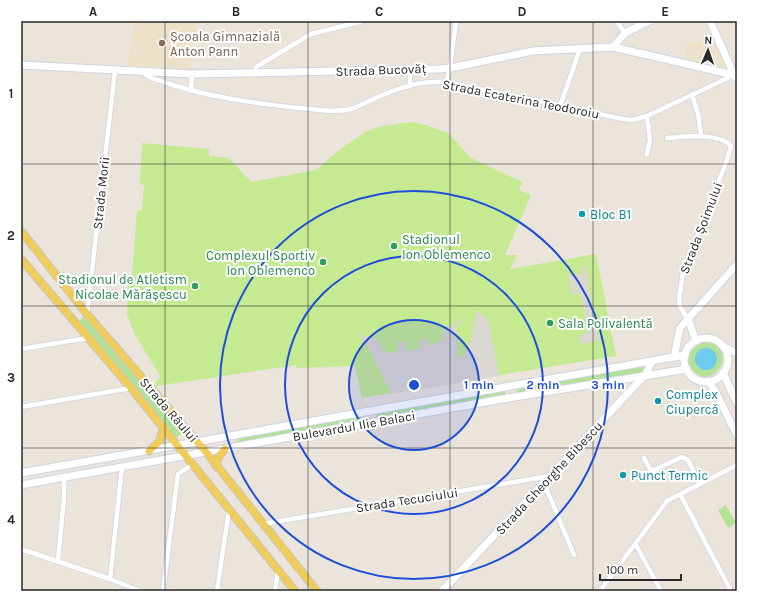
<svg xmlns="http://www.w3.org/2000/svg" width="758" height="612" viewBox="0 0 758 612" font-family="Karla,sans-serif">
<rect width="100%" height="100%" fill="#ebe4da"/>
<!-- education -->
<g fill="#ede1c9">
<path d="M 135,21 L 198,21 L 188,69 L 127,66 Z"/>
<path d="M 687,42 L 717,42 L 726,65 L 724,68 L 685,59 Z"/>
</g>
<!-- green -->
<g fill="#b1e296" fill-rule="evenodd">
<path d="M 85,316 L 184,433 L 176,437 L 132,383 L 78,322 Z"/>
<path d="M 706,342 C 743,349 711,395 692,369 C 683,357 694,344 706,342 ZM 704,348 L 717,361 L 713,367 L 707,370 L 697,352 Z"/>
<path d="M 644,366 L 647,368 L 645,372 L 517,394 L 515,392 L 520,388 Z"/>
<path d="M 504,391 L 507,395 L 377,419 L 376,417 L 377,414 Z"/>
<path d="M 361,417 L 364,420 L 363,422 L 211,448 L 235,442 L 240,438 Z"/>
<path d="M 726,505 L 736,523 L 728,528 L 718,510 Z"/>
</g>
<!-- pitch -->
<path fill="#c5ea92" d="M 411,122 L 425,125 L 448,133 L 471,158 L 522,182 L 519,190 L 531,195 L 505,255 L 517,255 L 510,269 L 596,254 L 616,356 L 362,398 L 355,366 L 297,368 L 296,365 L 157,386 L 155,383 L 160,376 L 134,333 L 127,314 L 129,278 L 132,277 L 137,210 L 142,210 L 144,185 L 140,184 L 142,143 L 209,149 L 209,156 L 229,158 L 251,182 L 316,170 L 338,151 L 363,133 L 378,127 Z"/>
<!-- plaza -->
<g fill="#dbd7d1">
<path d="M 586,266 L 594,325 L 600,340 L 581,344 L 579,336 L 587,333 L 584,313 L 580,294 L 572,294 L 568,276 L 583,273 L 582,267 Z"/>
<path d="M 477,310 L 489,322 L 499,376 L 459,383 L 391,394 L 368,347 L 357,331 L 366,337 L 378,339 L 383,351 L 396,353 L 398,349 L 398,342 L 406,342 L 406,350 L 414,350 L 420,348 L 419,341 L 427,339 L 429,346 L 443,340 L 442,333 L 464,317 L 456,327 L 458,357 L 463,357 L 471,339 Z"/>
</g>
<!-- water -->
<circle fill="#6dccee" cx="706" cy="359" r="11"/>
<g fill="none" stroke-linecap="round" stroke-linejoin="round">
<!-- street casing -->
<g stroke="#d0d3e2" stroke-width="6">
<g id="street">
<path d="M 616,21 L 625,33"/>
<path d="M 410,69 L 410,84"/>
<path d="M 142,72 C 150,79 160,81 170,84 C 213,98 255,103 299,108 C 317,109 336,114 354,108 C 384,94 411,80 446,82 L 623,119 L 632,120 L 647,116 L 734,75"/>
<path d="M 254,74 L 256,67 L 311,34 L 363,21"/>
<path d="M 446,82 L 450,68 L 456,21"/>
<path d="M 191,91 L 192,74"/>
<path d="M 692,95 L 698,113 L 701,135"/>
<path d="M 560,106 L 580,49"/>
<path d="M 667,138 C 684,137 718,132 731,146 L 727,160 L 683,272 L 679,299 L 680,307 L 688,319"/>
<path d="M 647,154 L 650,140 L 647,116"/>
<path d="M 87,314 L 115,71"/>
<path d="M 21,349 L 88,338"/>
<path d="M 21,407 L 131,388"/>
<path d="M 644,458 L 650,469 L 654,470 L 682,457 L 688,460 L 700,484"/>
<path d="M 544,483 L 574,555"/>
<path d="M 680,494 L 731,591"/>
<path d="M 262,524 L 550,476"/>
<path d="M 635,543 L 661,591"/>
<path d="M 21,549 L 110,579 L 140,591"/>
<path d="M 58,560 L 64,498 L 64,477"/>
<path d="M 110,579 L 122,467"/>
<path d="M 163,591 L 178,474 L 193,464"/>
<path d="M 217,591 L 229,510"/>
<path d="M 275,591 L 278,571"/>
<path d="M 600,591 L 667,501 L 737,465"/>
</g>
</g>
<!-- secondary casing -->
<g stroke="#d0d3e2" stroke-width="9">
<g id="secondary">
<path d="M 710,21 L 735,77"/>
<path d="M 613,47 L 625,33 L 649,21"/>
<path d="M 21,65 L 192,74 L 438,69 L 450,68 L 533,51 L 613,47 L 734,75 L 737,74"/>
<path d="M 688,319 L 696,341"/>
<circle cx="706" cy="360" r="22"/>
<path d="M 724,347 L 737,353"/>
<path d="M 674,357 L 680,328 L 737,264"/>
<path d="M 723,373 L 737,403"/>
<path d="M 708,381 L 714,389 L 737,435"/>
<path d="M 21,473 L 685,355"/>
<path d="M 21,485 L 508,398 L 687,369"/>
<path d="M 442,591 L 645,375 L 652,361"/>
</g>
</g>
<!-- primary casing -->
<g stroke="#c7c7c7" stroke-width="9">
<g id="primary">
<path d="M 21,231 L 87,314 L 206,452 L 317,591"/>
<path d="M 21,259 L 131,388 L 295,591"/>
<path d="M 149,451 L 160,441 L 163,427"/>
<path d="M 216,466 L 219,456 L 225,449"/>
</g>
</g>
<!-- street -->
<use href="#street" stroke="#fff" stroke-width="4.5"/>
<!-- secondary -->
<use href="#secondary" stroke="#fff" stroke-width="7"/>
<!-- primary -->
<use href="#primary" stroke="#f0cc5b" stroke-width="7"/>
</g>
<!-- grid -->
<path fill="none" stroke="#292929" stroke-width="1" stroke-opacity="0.55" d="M 165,21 L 165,591M 308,21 L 308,591M 450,21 L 450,591M 593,21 L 593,591M 21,164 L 737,164M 21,306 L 737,306M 21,448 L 737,448"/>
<!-- distance rings -->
<circle cx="414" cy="385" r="65" fill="#1d4ed8" fill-opacity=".12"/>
<g fill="none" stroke="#1d4ed8" stroke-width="2">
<circle cx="414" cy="385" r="65"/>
<circle cx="414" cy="385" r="129"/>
<circle cx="414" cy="385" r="194"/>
</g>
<!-- markers -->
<circle fill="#8d6e63" stroke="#fff" stroke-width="1.5" cx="162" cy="43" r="4"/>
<g fill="#0f9aa8" stroke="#fff" stroke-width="1.5">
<circle cx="582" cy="214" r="4"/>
<circle cx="658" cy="401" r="4"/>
<circle cx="623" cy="475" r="4"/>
</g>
<g fill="#2e9e5b" stroke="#fff" stroke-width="1.5">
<circle cx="394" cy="246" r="4"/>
<circle cx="323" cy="262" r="4"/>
<circle cx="195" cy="286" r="4"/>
<circle cx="550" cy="323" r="4"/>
</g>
<g text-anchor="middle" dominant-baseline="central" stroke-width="4" stroke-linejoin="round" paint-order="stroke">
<!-- education labels -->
<g font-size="13" fill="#785e54" stroke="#fff" text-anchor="start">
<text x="170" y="36">Școala Gimnazială<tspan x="170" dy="15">Anton Pann</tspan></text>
</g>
<!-- street labels -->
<g font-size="13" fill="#292929" stroke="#fff">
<text transform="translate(381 70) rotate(-2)">Strada Bucovăț</text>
<text transform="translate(521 99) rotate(11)">Strada Ecaterina Teodoroiu</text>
<text transform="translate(101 193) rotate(-84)">Strada Morii</text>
<text transform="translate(701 228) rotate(-69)">Strada Șoimului</text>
<text transform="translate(169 410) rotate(49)">Strada Râului</text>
<text transform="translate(354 426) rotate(-10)">Bulevardul Ilie Balaci</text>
<text transform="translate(549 478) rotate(-47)">Strada Gheorghe Bibescu</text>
<text transform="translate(407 500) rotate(-9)">Strada Tecuciului</text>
</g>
<!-- culture labels -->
<g font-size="13" fill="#0d838f" stroke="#fff" text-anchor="start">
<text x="590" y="214">Bloc B1</text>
<text x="666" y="394">Complex<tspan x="666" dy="15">Ciupercă</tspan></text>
<text x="631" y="475">Punct Termic</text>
</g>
<!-- leisure labels -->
<g font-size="13" fill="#27864d" stroke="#fff" text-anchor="start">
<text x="402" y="239">Stadionul<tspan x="402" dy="15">Ion Oblemenco</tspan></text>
<text x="315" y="255" text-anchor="end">Complexul Sportiv<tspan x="315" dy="15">Ion Oblemenco</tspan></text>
<text x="187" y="279" text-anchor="end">Stadionul de Atletism<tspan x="187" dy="15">Nicolae Mărășescu</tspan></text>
<text x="558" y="323">Sala Polivalentă</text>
</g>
</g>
<circle cx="414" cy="385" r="6" fill="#1d4ed8" stroke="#fff" stroke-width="2"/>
<g font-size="12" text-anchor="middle" font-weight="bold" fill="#1d4ed8" stroke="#fff" stroke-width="4" stroke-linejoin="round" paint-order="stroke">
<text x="479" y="389">1 min</text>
<text x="543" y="389">2 min</text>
<text x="608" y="389">3 min</text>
</g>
<!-- border -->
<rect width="758" height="612" fill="none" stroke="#ffffff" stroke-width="44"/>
<!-- north arrow -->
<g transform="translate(708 50) rotate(2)" stroke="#ffffff" stroke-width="3" paint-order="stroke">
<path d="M0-3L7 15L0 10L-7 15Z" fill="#292929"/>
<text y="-6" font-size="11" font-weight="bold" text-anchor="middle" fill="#292929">N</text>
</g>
<!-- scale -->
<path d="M600 574v6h81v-6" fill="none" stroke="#292929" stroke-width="2"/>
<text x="606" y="574" font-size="12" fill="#292929" stroke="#ffffff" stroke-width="3" paint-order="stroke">100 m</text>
<rect x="22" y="22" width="714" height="568" fill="none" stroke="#292929" stroke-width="1.5"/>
<g font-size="13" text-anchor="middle" font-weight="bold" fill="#292929">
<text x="93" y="16">A</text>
<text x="236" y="16">B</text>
<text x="379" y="16">C</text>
<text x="522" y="16">D</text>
<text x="665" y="16">E</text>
<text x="11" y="98">1</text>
<text x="11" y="240">2</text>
<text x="11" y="382">3</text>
<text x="11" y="524">4</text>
</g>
</svg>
